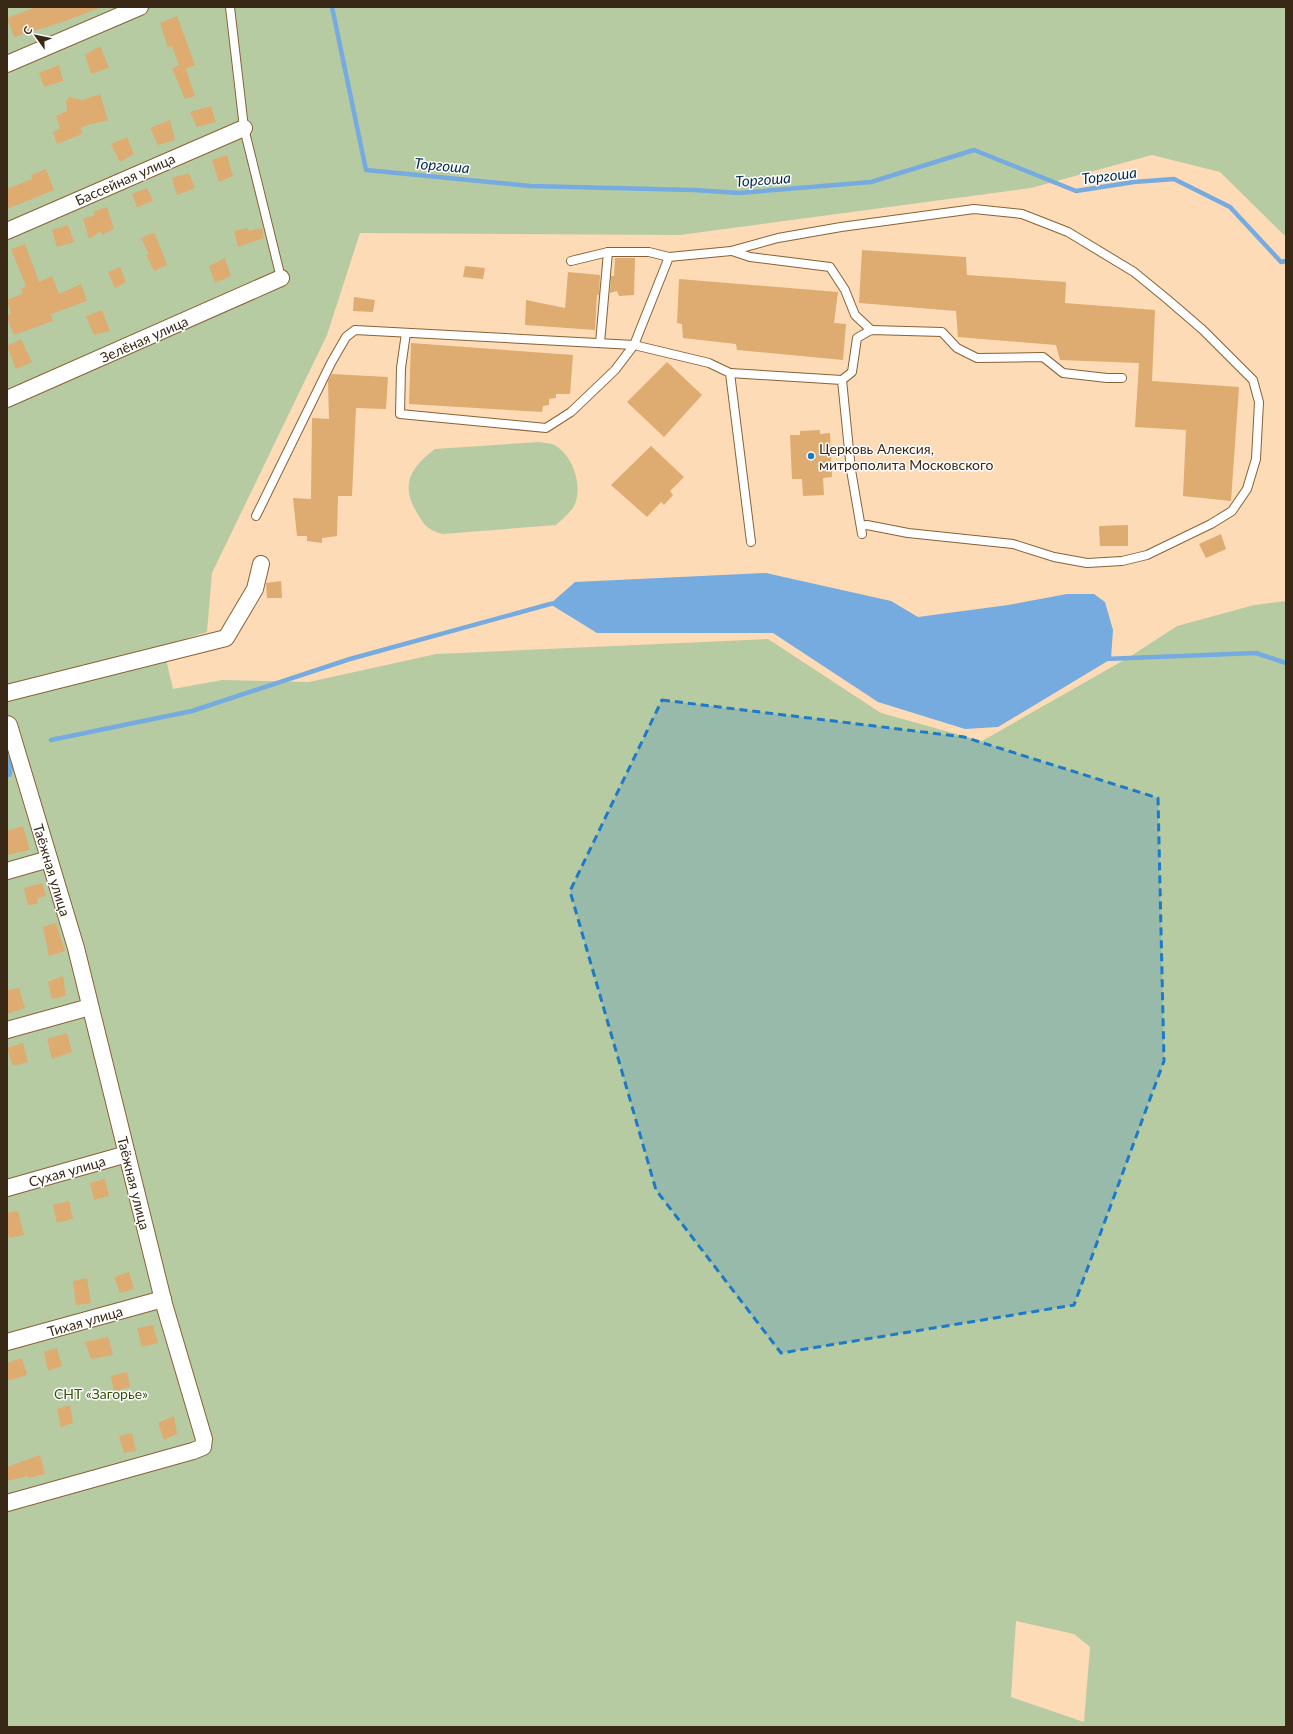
<svg xmlns="http://www.w3.org/2000/svg" width="1293" height="1734" viewBox="0 0 1293 1734" font-family="Lato,sans-serif">
<rect width="100%" height="100%" fill="#fddbb6"/>
<!-- green -->
<g fill="#b7cba3" fill-rule="evenodd">
<path d="M 7,7 L 1286,7 L 1286,237 L 1220,172 L 1152,155 L 1031,188 L 680,235 L 360,233 L 327,335 L 212,573 L 207,632 L 163,646 L 173,689 L 222,680 L 309,682 L 436,654 L 768,639 L 881,713 L 982,741 L 1131,656 L 1177,626 L 1254,605 L 1286,601 L 1286,1727 L 7,1727 ZM 1016,1621 L 1074,1634 L 1090,1647 L 1084,1722 L 1011,1697 Z"/>
<path d="M 539,442 C 543,443 548,443 552,444 C 572,452 583,485 575,504 C 571,513 562,519 556,525 L 443,534 C 431,531 425,527 419,516 C 400,487 408,469 435,449 Z"/>
</g>
<!-- water -->
<g fill="#76abe0">
<path d="M 766,573 L 891,601 L 918,617 L 1008,605 L 1067,594 L 1094,594 L 1105,602 L 1113,630 L 1111,659 L 998,727 L 965,729 L 878,702 L 773,633 L 597,633 L 550,604 L 575,582 Z"/>
<path d="M 7,755 C 14,761 14,768 11,777 L 7,777 Z"/>
</g>
<g fill="none" stroke-linecap="round" stroke-linejoin="round">
<!-- stream -->
<g stroke="#76abe0" stroke-width="4.5">
<path d="M 332,7 L 366,170 L 530,186 L 694,190 L 739,193 L 871,182 L 974,150 L 1076,191 L 1134,182 L 1174,179 L 1230,207 L 1281,262 L 1286,261"/>
<path d="M 1105,659 L 1256,653 L 1286,663"/>
<path d="M 51,740 L 192,711 L 350,659 L 550,604 L 556,603"/>
</g>
</g>
<!-- building -->
<g fill="#deab71">
<path d="M 37,7 L 99,7 L 99,8 L 63,22 L 14,37 L 7,18 Z"/>
<path d="M 177,16 L 195,65 L 186,69 L 195,96 L 185,99 L 172,68 L 179,65 L 172,46 L 168,47 L 160,23 Z"/>
<path d="M 100,46 L 109,68 L 91,74 L 85,55 Z"/>
<path d="M 59,65 L 63,81 L 44,87 L 39,73 Z"/>
<path d="M 100,94 L 108,120 L 81,127 L 82,134 L 57,144 L 53,132 L 60,129 L 56,116 L 67,111 L 66,102 L 69,97 L 83,100 Z"/>
<path d="M 211,106 L 216,122 L 197,127 L 190,112 Z"/>
<path d="M 170,120 L 175,140 L 158,145 L 150,128 Z"/>
<path d="M 127,137 L 134,154 L 120,162 L 111,144 Z"/>
<path d="M 227,155 L 233,176 L 219,182 L 212,160 Z"/>
<path d="M 46,169 L 54,190 L 7,209 L 7,189 L 32,179 L 31,175 Z"/>
<path d="M 189,173 L 195,188 L 177,195 L 172,178 Z"/>
<path d="M 147,188 L 153,201 L 137,207 L 132,194 Z"/>
<path d="M 107,207 L 114,229 L 102,235 L 101,231 L 89,239 L 83,219 L 95,215 L 93,212 Z"/>
<path d="M 68,225 L 74,242 L 57,247 L 52,230 Z"/>
<path d="M 248,228 L 249,231 L 262,228 L 264,238 L 238,247 L 234,231 Z"/>
<path d="M 153,233 L 155,234 L 167,265 L 154,271 L 146,255 L 149,254 L 141,238 Z"/>
<path d="M 25,244 L 39,282 L 52,276 L 59,294 L 81,284 L 87,301 L 51,314 L 53,321 L 14,335 L 7,318 L 7,315 L 11,314 L 7,300 L 23,293 L 21,289 L 26,286 L 11,249 Z"/>
<path d="M 862,250 L 966,257 L 967,275 L 1066,282 L 1065,303 L 1155,310 L 1152,381 L 1239,387 L 1231,501 L 1183,496 L 1186,430 L 1135,427 L 1139,363 L 1060,360 L 1056,345 L 958,337 L 956,311 L 859,303 Z"/>
<path d="M 225,258 L 231,276 L 215,283 L 209,266 Z"/>
<path d="M 615,258 L 635,258 L 634,295 L 619,296 L 617,291 L 610,293 L 611,276 L 614,276 Z"/>
<path d="M 465,266 L 485,268 L 483,279 L 463,277 Z"/>
<path d="M 120,267 L 126,282 L 115,288 L 108,272 Z"/>
<path d="M 568,272 L 600,275 L 599,295 L 597,295 L 595,330 L 525,325 L 526,300 L 565,308 Z"/>
<path d="M 679,279 L 838,292 L 834,323 L 846,324 L 843,360 L 737,350 L 736,344 L 683,338 L 682,324 L 677,323 Z"/>
<path d="M 354,297 L 375,300 L 373,312 L 353,311 Z"/>
<path d="M 102,310 L 110,331 L 94,335 L 86,316 Z"/>
<path d="M 21,339 L 32,362 L 16,369 L 7,346 Z"/>
<path d="M 411,343 L 573,355 L 570,394 L 556,394 L 556,398 L 549,399 L 549,405 L 543,406 L 542,412 L 409,404 Z"/>
<path d="M 667,362 L 702,395 L 664,437 L 627,402 Z"/>
<path d="M 332,374 L 388,377 L 386,409 L 356,408 L 352,496 L 338,496 L 337,536 L 322,538 L 322,543 L 307,541 L 307,536 L 297,536 L 293,498 L 311,499 L 312,418 L 329,419 L 328,381 Z"/>
<path d="M 820,430 L 820,434 L 830,433 L 832,477 L 823,478 L 824,495 L 803,496 L 802,479 L 792,479 L 790,435 L 800,435 L 800,431 Z"/>
<path d="M 651,446 L 684,477 L 670,491 L 673,495 L 664,505 L 661,502 L 647,517 L 611,485 Z"/>
<path d="M 1128,525 L 1128,546 L 1100,546 L 1099,526 Z"/>
<path d="M 1221,534 L 1226,549 L 1206,558 L 1199,544 Z"/>
<path d="M 281,581 L 282,598 L 267,598 L 266,583 Z"/>
<path d="M 23,826 L 30,850 L 7,855 L 7,831 Z"/>
<path d="M 42,883 L 46,896 L 38,898 L 37,904 L 28,905 L 24,888 Z"/>
<path d="M 56,923 L 65,951 L 49,956 L 43,927 Z"/>
<path d="M 63,976 L 66,996 L 52,999 L 48,982 Z"/>
<path d="M 19,988 L 25,1008 L 7,1014 L 7,990 Z"/>
<path d="M 67,1033 L 72,1052 L 52,1059 L 47,1039 Z"/>
<path d="M 23,1043 L 28,1062 L 13,1066 L 7,1048 Z"/>
<path d="M 105,1179 L 109,1196 L 94,1200 L 90,1183 Z"/>
<path d="M 69,1201 L 73,1219 L 57,1223 L 53,1205 Z"/>
<path d="M 18,1211 L 24,1235 L 9,1238 L 7,1228 L 7,1213 Z"/>
<path d="M 129,1272 L 134,1289 L 120,1293 L 114,1277 Z"/>
<path d="M 87,1278 L 91,1303 L 76,1305 L 73,1281 Z"/>
<path d="M 153,1325 L 158,1343 L 142,1347 L 137,1328 Z"/>
<path d="M 108,1337 L 113,1355 L 91,1359 L 85,1342 Z"/>
<path d="M 57,1348 L 62,1366 L 48,1371 L 44,1352 Z"/>
<path d="M 22,1358 L 27,1375 L 7,1381 L 7,1363 Z"/>
<path d="M 127,1372 L 130,1387 L 114,1392 L 111,1376 Z"/>
<path d="M 70,1405 L 73,1423 L 61,1427 L 57,1409 Z"/>
<path d="M 174,1416 L 177,1434 L 164,1440 L 158,1423 Z"/>
<path d="M 132,1433 L 136,1451 L 124,1453 L 119,1436 Z"/>
<path d="M 40,1455 L 45,1474 L 29,1478 L 28,1476 L 7,1481 L 7,1467 Z"/>
</g>
<g fill="none" stroke-linecap="round" stroke-linejoin="round">
<!-- lane casing -->
<g stroke="#876236" stroke-width="10">
<g id="lane">
<path d="M 230,7 L 244,128 L 281,278"/>
<path d="M 732,251 L 750,257 L 830,267 L 845,290 L 855,315 L 871,330"/>
<path d="M 571,261 L 608,252 L 649,252 L 669,257"/>
<path d="M 406,333 L 401,368 L 400,414 L 546,428 L 571,412 L 615,370 L 634,345 L 669,257 L 731,251 L 778,238 L 841,227 L 974,209 L 1022,214 L 1068,232 L 1134,272 L 1167,299 L 1203,330 L 1253,380 L 1259,402 L 1256,459 L 1247,489 L 1232,511 L 1211,524 L 1147,555 L 1122,561 L 1087,563 L 1054,557 L 1013,544 L 908,533 L 867,525 L 861,526"/>
<path d="M 600,343 L 608,252"/>
<path d="M 730,373 L 842,380 L 851,470 L 862,534"/>
<path d="M 842,380 L 852,372 L 857,338 L 871,330 L 942,332 L 957,348 L 977,358 L 1043,357 L 1063,373 L 1107,378 L 1122,378"/>
<path d="M 256,516 L 331,363 L 346,337 L 355,330 L 634,345 L 709,363 L 730,373 L 751,542"/>
</g>
</g>
<!-- street casing -->
<g stroke="#876236" stroke-width="18">
<g id="street">
<path d="M 7,64 L 140,7"/>
<path d="M 7,231 L 244,128"/>
<path d="M 7,399 L 281,278"/>
<path d="M 7,693 L 226,638 L 255,589 L 261,564"/>
<path d="M 7,724 L 9,725 L 15,745 L 76,948 L 164,1304 L 204,1439 L 203,1447 L 193,1451 L 7,1503"/>
<path d="M 7,871 L 49,859"/>
<path d="M 7,1030 L 90,1007"/>
<path d="M 7,1188 L 127,1154"/>
<path d="M 7,1342 L 163,1299"/>
</g>
</g>
<!-- lane -->
<use href="#lane" stroke="#fff" stroke-width="8"/>
<!-- street -->
<use href="#street" stroke="#fff" stroke-width="16"/>
</g>
<!-- marked area -->
<path fill="#1e7ac6" fill-opacity="0.2" stroke="#1e7ac6" stroke-width="3" stroke-dasharray="8 5" stroke-linejoin="round" d="M 662,700 L 964,737 L 1158,798 L 1164,1061 L 1074,1305 L 781,1353 L 656,1190 L 570,891 Z"/>
<!-- markers -->
<circle fill="#1e7ac6" stroke="#fff" stroke-width="1.5" cx="811" cy="456" r="4"/>
<g text-anchor="middle" dominant-baseline="central" stroke-width="3" stroke-linejoin="round" paint-order="stroke">
<!-- street labels -->
<g font-size="14" fill="#382815" stroke="#fff">
<text transform="translate(125 179) rotate(-24)">Бассейная улица</text>
<text transform="translate(144 339) rotate(-24)">Зелёная улица</text>
<text transform="translate(52 870) rotate(73)">Таёжная улица</text>
<text transform="translate(67 1171) rotate(-16)">Сухая улица</text>
<text transform="translate(134 1183) rotate(76)">Таёжная улица</text>
<text transform="translate(85 1321) rotate(-16)">Тихая улица</text>
</g>
<!-- poi labels -->
<g font-size="14" fill="#382815" stroke="#fff" text-anchor="start">
<text x="819" y="448">Церковь Алексия,<tspan x="819" dy="16">митрополита Московского</tspan></text>
</g>
<!-- park labels -->
<g font-size="14" fill="#36520a" stroke="#fff">
<text x="101" y="1393">СНТ «Загорье»</text>
</g>
<!-- water labels -->
<g font-size="15" font-style="italic" fill="#022a4c" stroke="#fff">
<text transform="translate(442 165) rotate(5)">Торгоша</text>
<text transform="translate(1109 175) rotate(-7)">Торгоша</text>
<text transform="translate(763 179) rotate(-4)">Торгоша</text>
</g>
</g>
<!-- border -->
<rect width="1293" height="1734" fill="none" stroke="#382815" stroke-width="16"/>
<!-- north arrow -->
<g transform="translate(36 36) rotate(303)" stroke="#ffffff" stroke-width="3" paint-order="stroke">
<path d="M0-3L7 15L0 10L-7 15Z" fill="#382815"/>
<text y="-6" font-size="11" font-weight="bold" text-anchor="middle" fill="#382815">С</text>
</g>
</svg>
